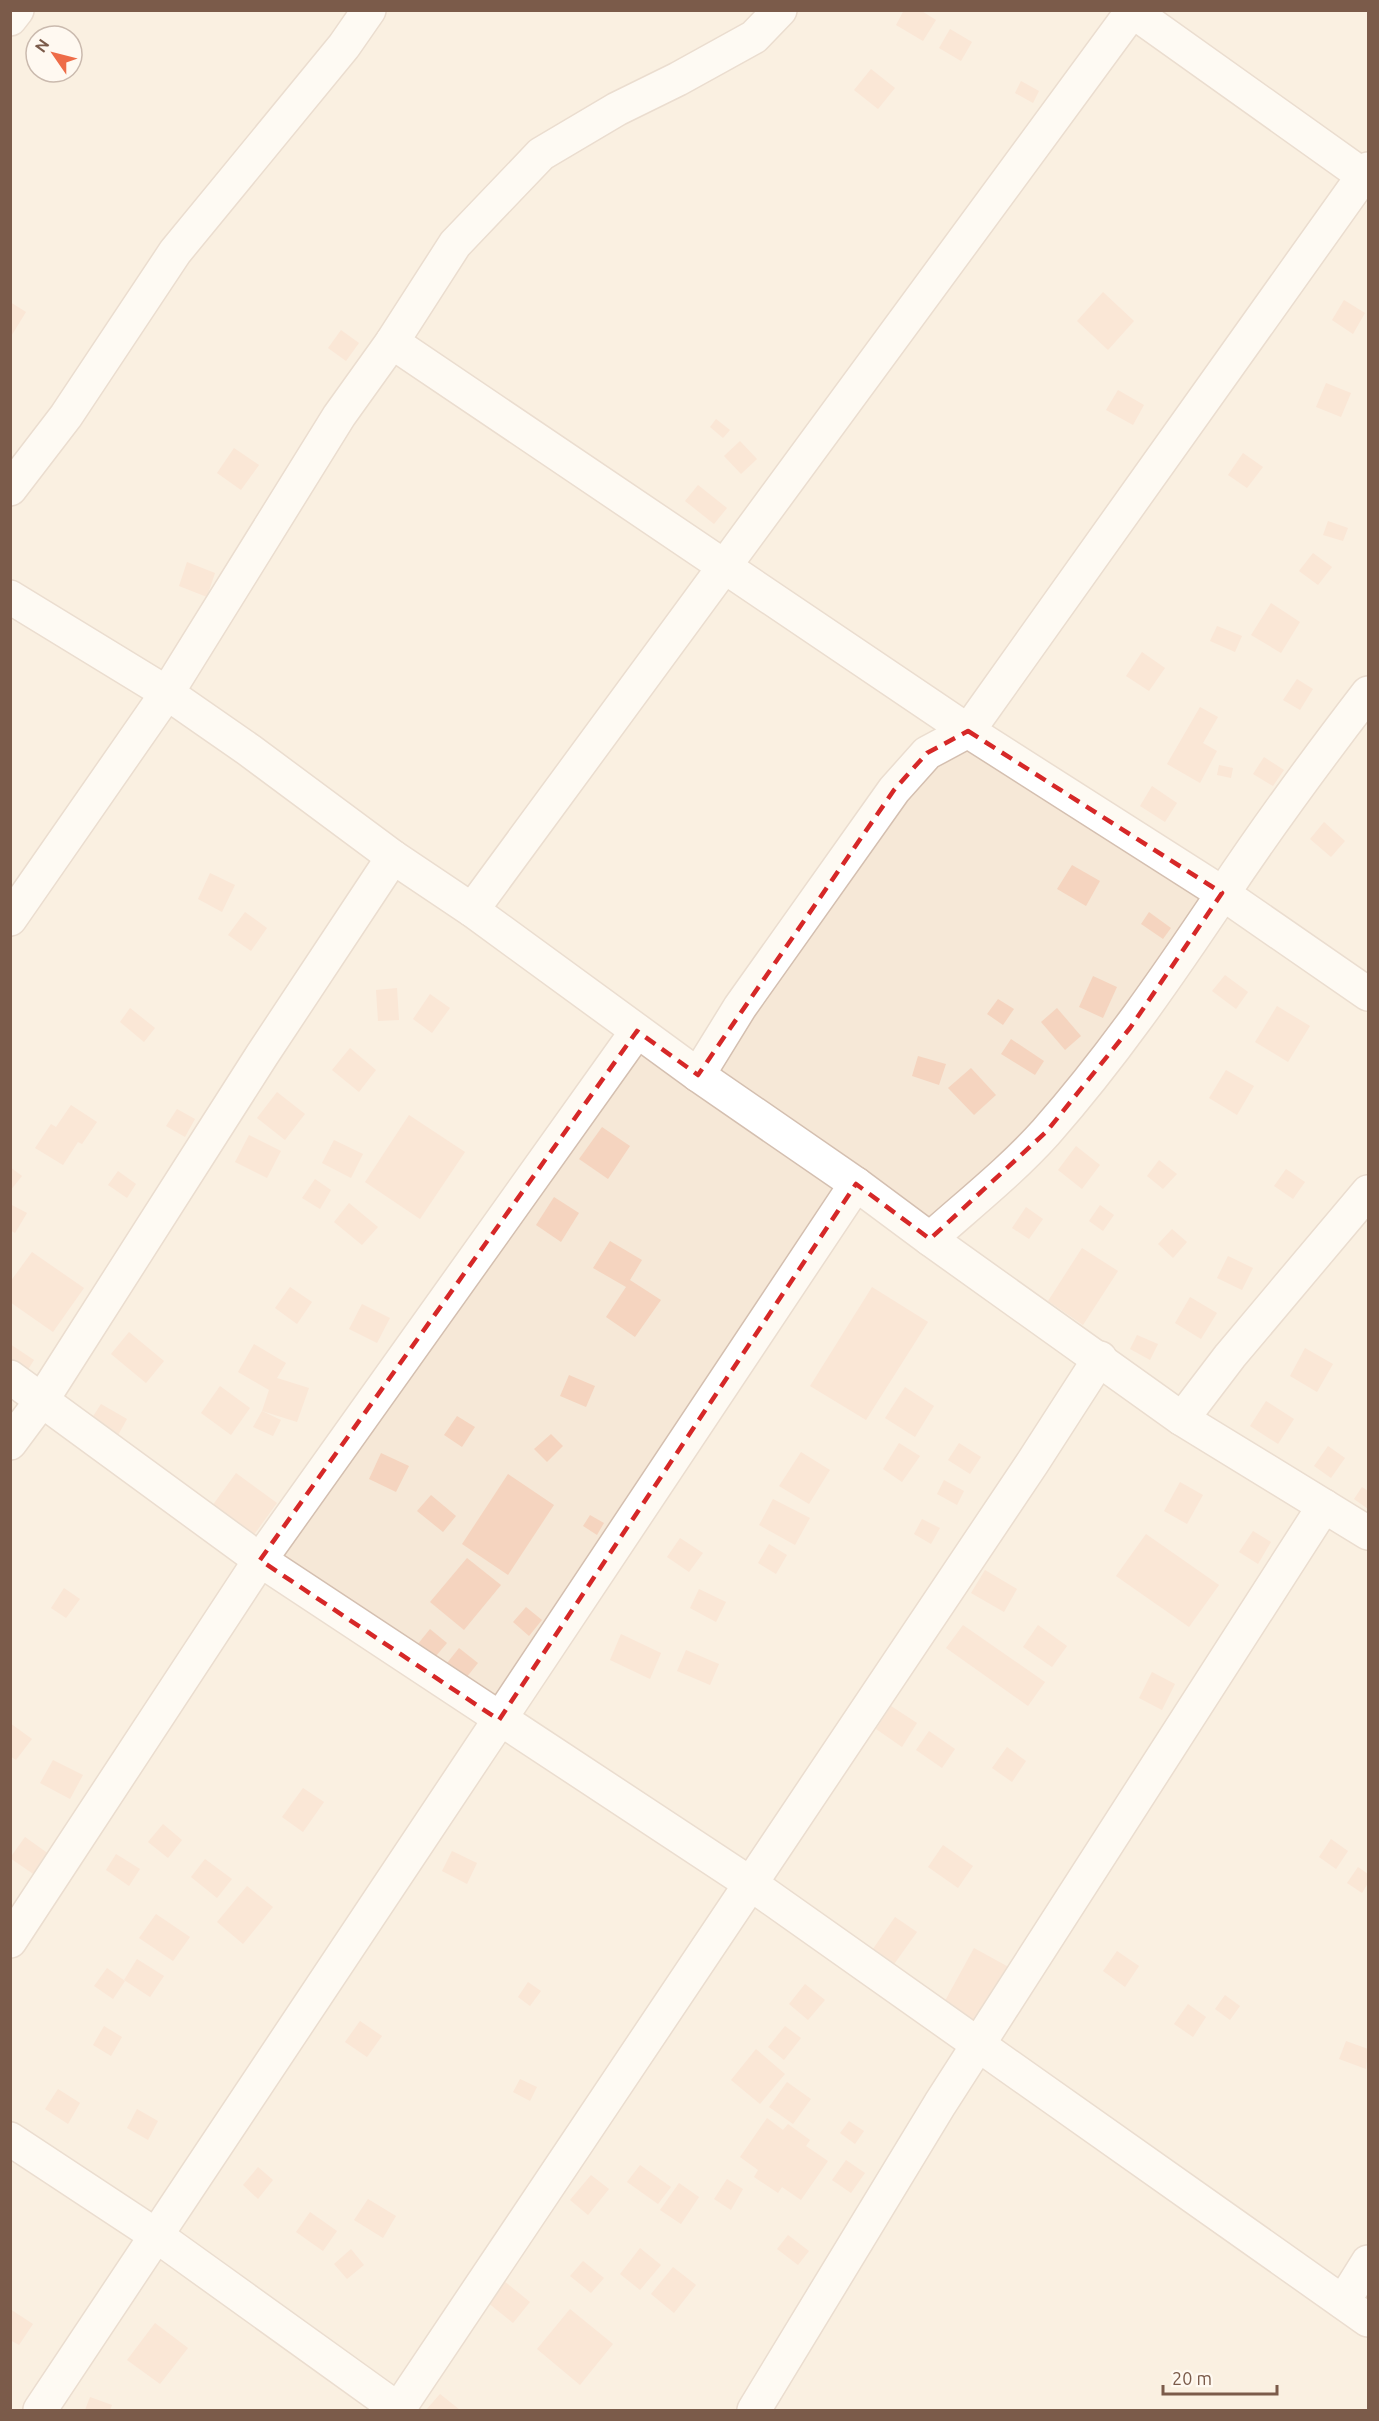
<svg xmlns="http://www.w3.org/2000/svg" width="1379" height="2421" viewBox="0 0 1379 2421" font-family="Ubuntu,sans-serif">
<rect width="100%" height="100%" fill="#fef6ea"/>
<!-- residential -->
<path fill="#f6e8d7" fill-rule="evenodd" d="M 11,11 L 1368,11 L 1368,2410 L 11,2410 ZM 36,36 L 72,36 L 72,72 L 36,72 Z"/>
<!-- building -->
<g fill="#f5d4bf">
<path d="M 904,10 L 920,10 L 936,20 L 923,41 L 896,25 Z"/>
<path d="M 950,29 L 972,42 L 961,61 L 939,48 Z"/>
<path d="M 871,69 L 895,88 L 878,109 L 854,90 Z"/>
<path d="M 1021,81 L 1039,91 L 1033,103 L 1015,93 Z"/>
<path d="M 1103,292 L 1134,321 L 1108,350 L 1077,321 Z"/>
<path d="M 1344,300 L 1365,313 L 1353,334 L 1332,320 Z"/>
<path d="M 10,302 L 26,312 L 10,338 Z"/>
<path d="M 341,330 L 359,343 L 346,361 L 328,348 Z"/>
<path d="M 1326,383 L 1351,393 L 1341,417 L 1316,407 Z"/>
<path d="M 1118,390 L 1144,405 L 1133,425 L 1106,410 Z"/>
<path d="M 716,419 L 730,430 L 723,438 L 710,427 Z"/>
<path d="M 740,441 L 757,459 L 741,474 L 724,456 Z"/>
<path d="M 234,448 L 259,465 L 241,490 L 217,473 Z"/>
<path d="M 1243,453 L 1263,467 L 1247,488 L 1228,475 Z"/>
<path d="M 698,485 L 727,508 L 714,524 L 685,501 Z"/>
<path d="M 1328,521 L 1348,528 L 1343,541 L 1323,535 Z"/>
<path d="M 1313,553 L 1332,567 L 1318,585 L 1299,571 Z"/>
<path d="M 187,562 L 215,573 L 207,597 L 179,586 Z"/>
<path d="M 1271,603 L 1300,622 L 1281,653 L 1251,635 Z"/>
<path d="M 1217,626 L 1242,636 L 1235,652 L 1210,641 Z"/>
<path d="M 1142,652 L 1165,668 L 1149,691 L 1126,676 Z"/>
<path d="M 1297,679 L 1313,689 L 1300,710 L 1283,700 Z"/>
<path d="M 1200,707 L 1218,717 L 1203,743 L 1217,751 L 1200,783 L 1167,764 Z"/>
<path d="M 1264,757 L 1284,770 L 1273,786 L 1253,774 Z"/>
<path d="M 1219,765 L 1233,768 L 1231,778 L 1217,775 Z"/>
<path d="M 1152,786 L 1177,803 L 1165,822 L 1140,806 Z"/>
<path d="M 1324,822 L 1345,841 L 1331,857 L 1310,839 Z"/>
<path d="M 1072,865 L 1100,881 L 1086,906 L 1057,889 Z"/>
<path d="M 210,873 L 235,885 L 222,912 L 198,899 Z"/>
<path d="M 245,912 L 267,928 L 251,951 L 228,935 Z"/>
<path d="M 1149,912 L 1171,928 L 1163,939 L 1141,924 Z"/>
<path d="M 1225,975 L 1248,992 L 1236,1009 L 1212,991 Z"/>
<path d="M 1093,976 L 1117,987 L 1103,1018 L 1079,1007 Z"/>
<path d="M 397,988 L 399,1020 L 378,1021 L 376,990 Z"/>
<path d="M 430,994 L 450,1008 L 432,1033 L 413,1019 Z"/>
<path d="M 998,999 L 1014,1009 L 1003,1025 L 987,1014 Z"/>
<path d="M 1277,1006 L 1310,1026 L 1288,1062 L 1255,1042 Z"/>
<path d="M 130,1008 L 155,1028 L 144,1042 L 120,1022 Z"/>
<path d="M 1057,1008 L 1081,1036 L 1065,1050 L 1041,1022 Z"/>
<path d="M 1011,1039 L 1044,1061 L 1035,1075 L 1001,1054 Z"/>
<path d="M 350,1048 L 376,1070 L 359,1092 L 332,1070 Z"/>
<path d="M 918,1056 L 946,1064 L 939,1085 L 912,1076 Z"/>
<path d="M 971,1068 L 996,1095 L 974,1115 L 948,1088 Z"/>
<path d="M 1226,1070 L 1254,1086 L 1237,1115 L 1209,1098 Z"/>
<path d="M 277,1092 L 305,1114 L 285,1140 L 257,1118 Z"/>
<path d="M 71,1105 L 97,1122 L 82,1144 L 78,1142 L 63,1165 L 35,1148 L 51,1124 L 56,1127 Z"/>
<path d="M 177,1109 L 195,1119 L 185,1137 L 166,1126 Z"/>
<path d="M 409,1115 L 465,1152 L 420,1219 L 365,1182 Z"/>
<path d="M 602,1127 L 630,1146 L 608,1179 L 579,1159 Z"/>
<path d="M 249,1135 L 281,1151 L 267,1178 L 235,1162 Z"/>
<path d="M 334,1140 L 363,1154 L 351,1178 L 322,1163 Z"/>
<path d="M 1076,1146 L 1100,1165 L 1082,1189 L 1058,1170 Z"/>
<path d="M 1159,1160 L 1177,1174 L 1163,1189 L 1147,1176 Z"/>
<path d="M 10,1167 L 22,1176 L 10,1191 Z"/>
<path d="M 1286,1169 L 1305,1182 L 1293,1199 L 1274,1186 Z"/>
<path d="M 118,1171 L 136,1184 L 127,1198 L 108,1185 Z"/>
<path d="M 315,1179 L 331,1190 L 320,1209 L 302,1198 Z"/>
<path d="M 554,1197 L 579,1213 L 561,1242 L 536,1225 Z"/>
<path d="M 349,1203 L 378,1227 L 362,1245 L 334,1222 Z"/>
<path d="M 10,1204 L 27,1213 L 15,1233 L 10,1230 Z"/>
<path d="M 1100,1205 L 1114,1215 L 1103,1231 L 1089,1221 Z"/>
<path d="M 1026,1207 L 1043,1219 L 1029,1239 L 1012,1228 Z"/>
<path d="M 1172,1229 L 1187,1242 L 1173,1258 L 1158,1244 Z"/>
<path d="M 610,1241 L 642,1260 L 630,1280 L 661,1300 L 635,1337 L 606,1317 L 626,1287 L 593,1268 Z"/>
<path d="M 1082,1248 L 1118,1271 L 1083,1325 L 1048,1301 Z"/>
<path d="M 32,1252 L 84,1288 L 53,1332 L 10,1302 L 10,1282 Z"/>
<path d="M 1228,1256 L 1253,1268 L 1242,1290 L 1217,1278 Z"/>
<path d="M 290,1287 L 312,1302 L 297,1324 L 275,1308 Z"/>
<path d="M 872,1287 L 928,1322 L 866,1420 L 810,1386 Z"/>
<path d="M 1190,1297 L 1217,1313 L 1201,1339 L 1175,1323 Z"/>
<path d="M 362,1304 L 390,1318 L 377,1343 L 349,1329 Z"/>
<path d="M 129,1332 L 164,1361 L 146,1383 L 111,1354 Z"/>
<path d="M 1137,1335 L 1158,1344 L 1150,1360 L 1130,1349 Z"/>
<path d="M 10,1344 L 34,1360 L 24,1376 L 10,1366 Z"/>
<path d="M 254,1344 L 286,1363 L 277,1378 L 309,1388 L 297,1422 L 262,1411 L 269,1390 L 238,1372 Z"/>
<path d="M 1305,1348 L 1333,1364 L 1317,1392 L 1290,1376 Z"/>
<path d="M 569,1375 L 595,1386 L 586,1407 L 560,1396 Z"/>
<path d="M 220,1386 L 250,1408 L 231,1435 L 201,1413 Z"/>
<path d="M 905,1387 L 934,1406 L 915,1437 L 885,1418 Z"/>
<path d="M 1266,1401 L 1294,1419 L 1278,1444 L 1250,1426 Z"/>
<path d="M 101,1404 L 127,1419 L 117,1437 L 90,1421 Z"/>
<path d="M 262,1411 L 281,1420 L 273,1436 L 253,1427 Z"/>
<path d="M 457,1416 L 475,1427 L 462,1447 L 444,1435 Z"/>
<path d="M 551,1434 L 563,1446 L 547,1462 L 534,1449 Z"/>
<path d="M 899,1443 L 920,1456 L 902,1482 L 883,1469 Z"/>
<path d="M 959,1443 L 981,1457 L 970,1474 L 948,1460 Z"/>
<path d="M 1328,1446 L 1345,1458 L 1331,1478 L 1314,1466 Z"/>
<path d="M 801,1452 L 830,1470 L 809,1504 L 779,1486 Z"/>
<path d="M 381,1453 L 409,1466 L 396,1492 L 369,1479 Z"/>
<path d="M 236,1473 L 277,1503 L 253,1536 L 212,1506 Z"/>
<path d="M 508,1474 L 554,1505 L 508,1575 L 462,1544 Z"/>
<path d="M 944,1480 L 964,1491 L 957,1505 L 937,1494 Z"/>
<path d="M 1180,1482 L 1203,1495 L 1187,1524 L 1164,1511 Z"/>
<path d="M 1362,1487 L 1368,1491 L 1368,1509 L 1354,1499 Z"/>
<path d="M 431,1495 L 456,1516 L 443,1532 L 417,1511 Z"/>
<path d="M 773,1499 L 810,1518 L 795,1545 L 759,1525 Z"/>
<path d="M 590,1515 L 604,1523 L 597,1535 L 583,1526 Z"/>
<path d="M 922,1519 L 940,1528 L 931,1544 L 914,1534 Z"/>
<path d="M 1253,1531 L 1271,1542 L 1258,1564 L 1239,1552 Z"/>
<path d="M 1146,1534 L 1219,1585 L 1189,1627 L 1116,1576 Z"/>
<path d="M 680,1538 L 703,1553 L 689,1572 L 667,1557 Z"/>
<path d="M 769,1544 L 787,1555 L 776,1574 L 758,1563 Z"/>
<path d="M 467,1558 L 501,1585 L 464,1630 L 430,1602 Z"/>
<path d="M 985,1570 L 1017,1589 L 1004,1612 L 971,1593 Z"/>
<path d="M 64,1588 L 80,1599 L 66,1618 L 51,1608 Z"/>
<path d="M 699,1589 L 726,1602 L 716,1622 L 690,1608 Z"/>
<path d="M 526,1607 L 542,1620 L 529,1636 L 513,1622 Z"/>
<path d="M 963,1625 L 1045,1682 L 1028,1706 L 946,1648 Z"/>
<path d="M 1038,1625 L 1067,1646 L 1052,1667 L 1023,1647 Z"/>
<path d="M 430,1629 L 447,1643 L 430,1663 L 413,1650 Z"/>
<path d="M 621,1634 L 661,1653 L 650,1679 L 610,1660 Z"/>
<path d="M 459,1648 L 478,1663 L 466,1678 L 447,1663 Z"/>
<path d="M 686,1650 L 719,1664 L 710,1685 L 677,1671 Z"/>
<path d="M 1152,1672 L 1175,1684 L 1162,1710 L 1139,1698 Z"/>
<path d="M 891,1706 L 917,1723 L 902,1747 L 876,1729 Z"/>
<path d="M 10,1723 L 32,1739 L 16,1760 L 10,1756 Z"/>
<path d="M 929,1731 L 955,1749 L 942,1768 L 916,1750 Z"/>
<path d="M 1007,1747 L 1026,1761 L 1012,1782 L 992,1768 Z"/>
<path d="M 53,1760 L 83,1775 L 70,1799 L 40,1783 Z"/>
<path d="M 303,1788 L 324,1802 L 303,1832 L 282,1817 Z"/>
<path d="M 163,1824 L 182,1840 L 168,1858 L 148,1842 Z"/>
<path d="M 25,1837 L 53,1857 L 39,1878 L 10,1858 Z"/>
<path d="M 1331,1839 L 1348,1851 L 1336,1869 L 1319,1857 Z"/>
<path d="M 943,1845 L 973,1866 L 958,1888 L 928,1867 Z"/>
<path d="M 452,1851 L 477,1863 L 467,1884 L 442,1871 Z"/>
<path d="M 116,1854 L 140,1869 L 129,1886 L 106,1870 Z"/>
<path d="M 205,1859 L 232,1879 L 217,1898 L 191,1877 Z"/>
<path d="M 1358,1867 L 1368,1874 L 1368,1883 L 1362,1893 L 1347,1883 Z"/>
<path d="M 247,1886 L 273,1907 L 243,1944 L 217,1922 Z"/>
<path d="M 156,1914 L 190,1937 L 173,1961 L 139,1938 Z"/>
<path d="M 895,1917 L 917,1932 L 887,1974 L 866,1959 Z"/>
<path d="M 974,1948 L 1014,1970 L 980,2032 L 940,2010 Z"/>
<path d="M 1117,1951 L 1139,1966 L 1125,1987 L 1103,1971 Z"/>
<path d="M 137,1959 L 164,1976 L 150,1997 L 124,1980 Z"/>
<path d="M 107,1968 L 125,1981 L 113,1999 L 94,1986 Z"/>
<path d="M 528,1982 L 541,1991 L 530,2006 L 518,1997 Z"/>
<path d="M 805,1984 L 825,2000 L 808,2020 L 789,2004 Z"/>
<path d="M 1225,1995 L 1240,2006 L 1230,2020 L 1215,2009 Z"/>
<path d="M 1188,2004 L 1206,2017 L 1193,2037 L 1174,2024 Z"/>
<path d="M 360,2021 L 382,2036 L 367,2057 L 345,2042 Z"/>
<path d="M 104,2026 L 122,2037 L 111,2056 L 93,2045 Z"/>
<path d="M 785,2026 L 801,2038 L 784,2060 L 768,2047 Z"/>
<path d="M 1346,2041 L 1368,2049 L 1366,2069 L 1339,2059 Z"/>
<path d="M 756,2049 L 785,2074 L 760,2104 L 731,2080 Z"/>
<path d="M 520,2079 L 537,2087 L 530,2101 L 513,2092 Z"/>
<path d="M 787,2082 L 811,2099 L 793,2124 L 769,2107 Z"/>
<path d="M 58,2089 L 80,2103 L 68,2124 L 45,2109 Z"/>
<path d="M 137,2109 L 158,2121 L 148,2140 L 127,2128 Z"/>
<path d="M 767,2118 L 783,2130 L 788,2124 L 810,2140 L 806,2146 L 828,2161 L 801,2200 L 782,2187 L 778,2193 L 754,2177 L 758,2170 L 740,2157 Z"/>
<path d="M 849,2121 L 864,2131 L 855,2144 L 840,2133 Z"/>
<path d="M 846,2160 L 865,2173 L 851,2193 L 832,2180 Z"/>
<path d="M 640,2165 L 671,2187 L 658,2204 L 627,2182 Z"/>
<path d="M 258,2167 L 273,2180 L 258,2199 L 243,2185 Z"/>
<path d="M 591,2175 L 609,2189 L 588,2215 L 570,2200 Z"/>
<path d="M 727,2179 L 743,2189 L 731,2210 L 714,2199 Z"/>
<path d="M 679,2183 L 699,2197 L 681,2224 L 660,2210 Z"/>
<path d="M 368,2199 L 396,2216 L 383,2238 L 354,2220 Z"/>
<path d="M 310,2212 L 337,2231 L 323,2251 L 296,2232 Z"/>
<path d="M 788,2235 L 809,2251 L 798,2265 L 777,2249 Z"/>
<path d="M 640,2248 L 661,2265 L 640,2290 L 620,2274 Z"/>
<path d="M 351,2249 L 364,2265 L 347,2279 L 334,2264 Z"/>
<path d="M 583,2261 L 604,2278 L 591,2293 L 570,2276 Z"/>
<path d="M 673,2267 L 696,2285 L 674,2313 L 651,2294 Z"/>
<path d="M 504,2281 L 530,2302 L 513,2323 L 487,2302 Z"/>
<path d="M 10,2309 L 33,2324 L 19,2345 L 10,2340 Z"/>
<path d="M 570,2309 L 613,2344 L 580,2385 L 537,2349 Z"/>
<path d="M 155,2323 L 188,2348 L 160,2384 L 127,2360 Z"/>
<path d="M 440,2394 L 460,2410 L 426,2410 Z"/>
<path d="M 90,2397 L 112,2405 L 110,2410 L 85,2410 Z"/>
</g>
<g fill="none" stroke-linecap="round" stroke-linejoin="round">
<!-- minor casing -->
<g stroke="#d4bfb0" stroke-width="36">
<g id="minor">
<path d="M 1131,10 L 1368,179"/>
<path d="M 10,19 L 17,10"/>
<path d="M 392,342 L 968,731 L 1222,893 L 1368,994"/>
<path d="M 10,489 L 66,416 L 175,252 L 344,46 L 369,10"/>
<path d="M 10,597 L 167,693 L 249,750 L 393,857 L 472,910 L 698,1075 L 856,1184 L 930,1239 L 1182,1419 L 1368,1533"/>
<path d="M 472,910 L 1133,10"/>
<path d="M 10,919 L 167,693 L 339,416 L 392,342 L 455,244 L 541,154 L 617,109 L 678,79 L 754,37 L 780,10"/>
<path d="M 698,1075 L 740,1007 L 894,790 L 927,753 L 968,731 L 1368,169"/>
<path d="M 930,1239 C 969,1204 1011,1171 1046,1132 C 1112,1057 1167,977 1222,895 C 1268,826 1318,758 1368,693"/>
<path d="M 10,1377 L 260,1560 L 751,1884 L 1368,2320"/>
<path d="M 1182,1419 L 1230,1356 L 1368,1192"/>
<path d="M 10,1443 L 42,1400 L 262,1055 L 393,857"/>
<path d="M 10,1941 L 260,1560 L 637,1031"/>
<path d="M 10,2139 L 157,2236 L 399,2410"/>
<path d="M 1343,2302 L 1368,2262"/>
<path d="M 40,2410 L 856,1184"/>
<path d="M 398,2410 L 1033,1462 L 1100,1358"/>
<path d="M 754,2410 L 940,2104 L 1324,1506"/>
</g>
</g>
<!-- minor -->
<use href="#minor" stroke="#fff" stroke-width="33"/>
</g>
<!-- marked area -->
<path d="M0 0H1379V2421H0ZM 968,731 L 1222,893 L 1130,1028 L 1047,1131 L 930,1239 L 856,1184 L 499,1720 L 260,1560 L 637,1031 L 698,1075 L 894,790 L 927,753 Z" fill="#fef6ea" fill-opacity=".55" fill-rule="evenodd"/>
<path fill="none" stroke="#d62828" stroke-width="4.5" stroke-dasharray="12 8" stroke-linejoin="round" d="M 968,731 L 1222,893 L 1130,1028 L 1047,1131 L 930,1239 L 856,1184 L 499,1720 L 260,1560 L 637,1031 L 698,1075 L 894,790 L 927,753 Z"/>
<!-- border -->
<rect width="1379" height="2421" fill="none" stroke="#7b5b4a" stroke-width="24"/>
<!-- north arrow -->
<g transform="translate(54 54) rotate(305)"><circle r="28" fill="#fff9f1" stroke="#cabaae" stroke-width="1.5"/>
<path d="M0-4.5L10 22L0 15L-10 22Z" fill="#ee6c48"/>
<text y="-9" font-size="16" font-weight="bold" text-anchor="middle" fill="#7b5b4a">N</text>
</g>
<!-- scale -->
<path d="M1163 2385v9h114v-9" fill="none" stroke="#7b5b4a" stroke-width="3"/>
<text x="1172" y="2385" font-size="18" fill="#7b5b4a" stroke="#fff9f1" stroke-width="4.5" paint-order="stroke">20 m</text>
</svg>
